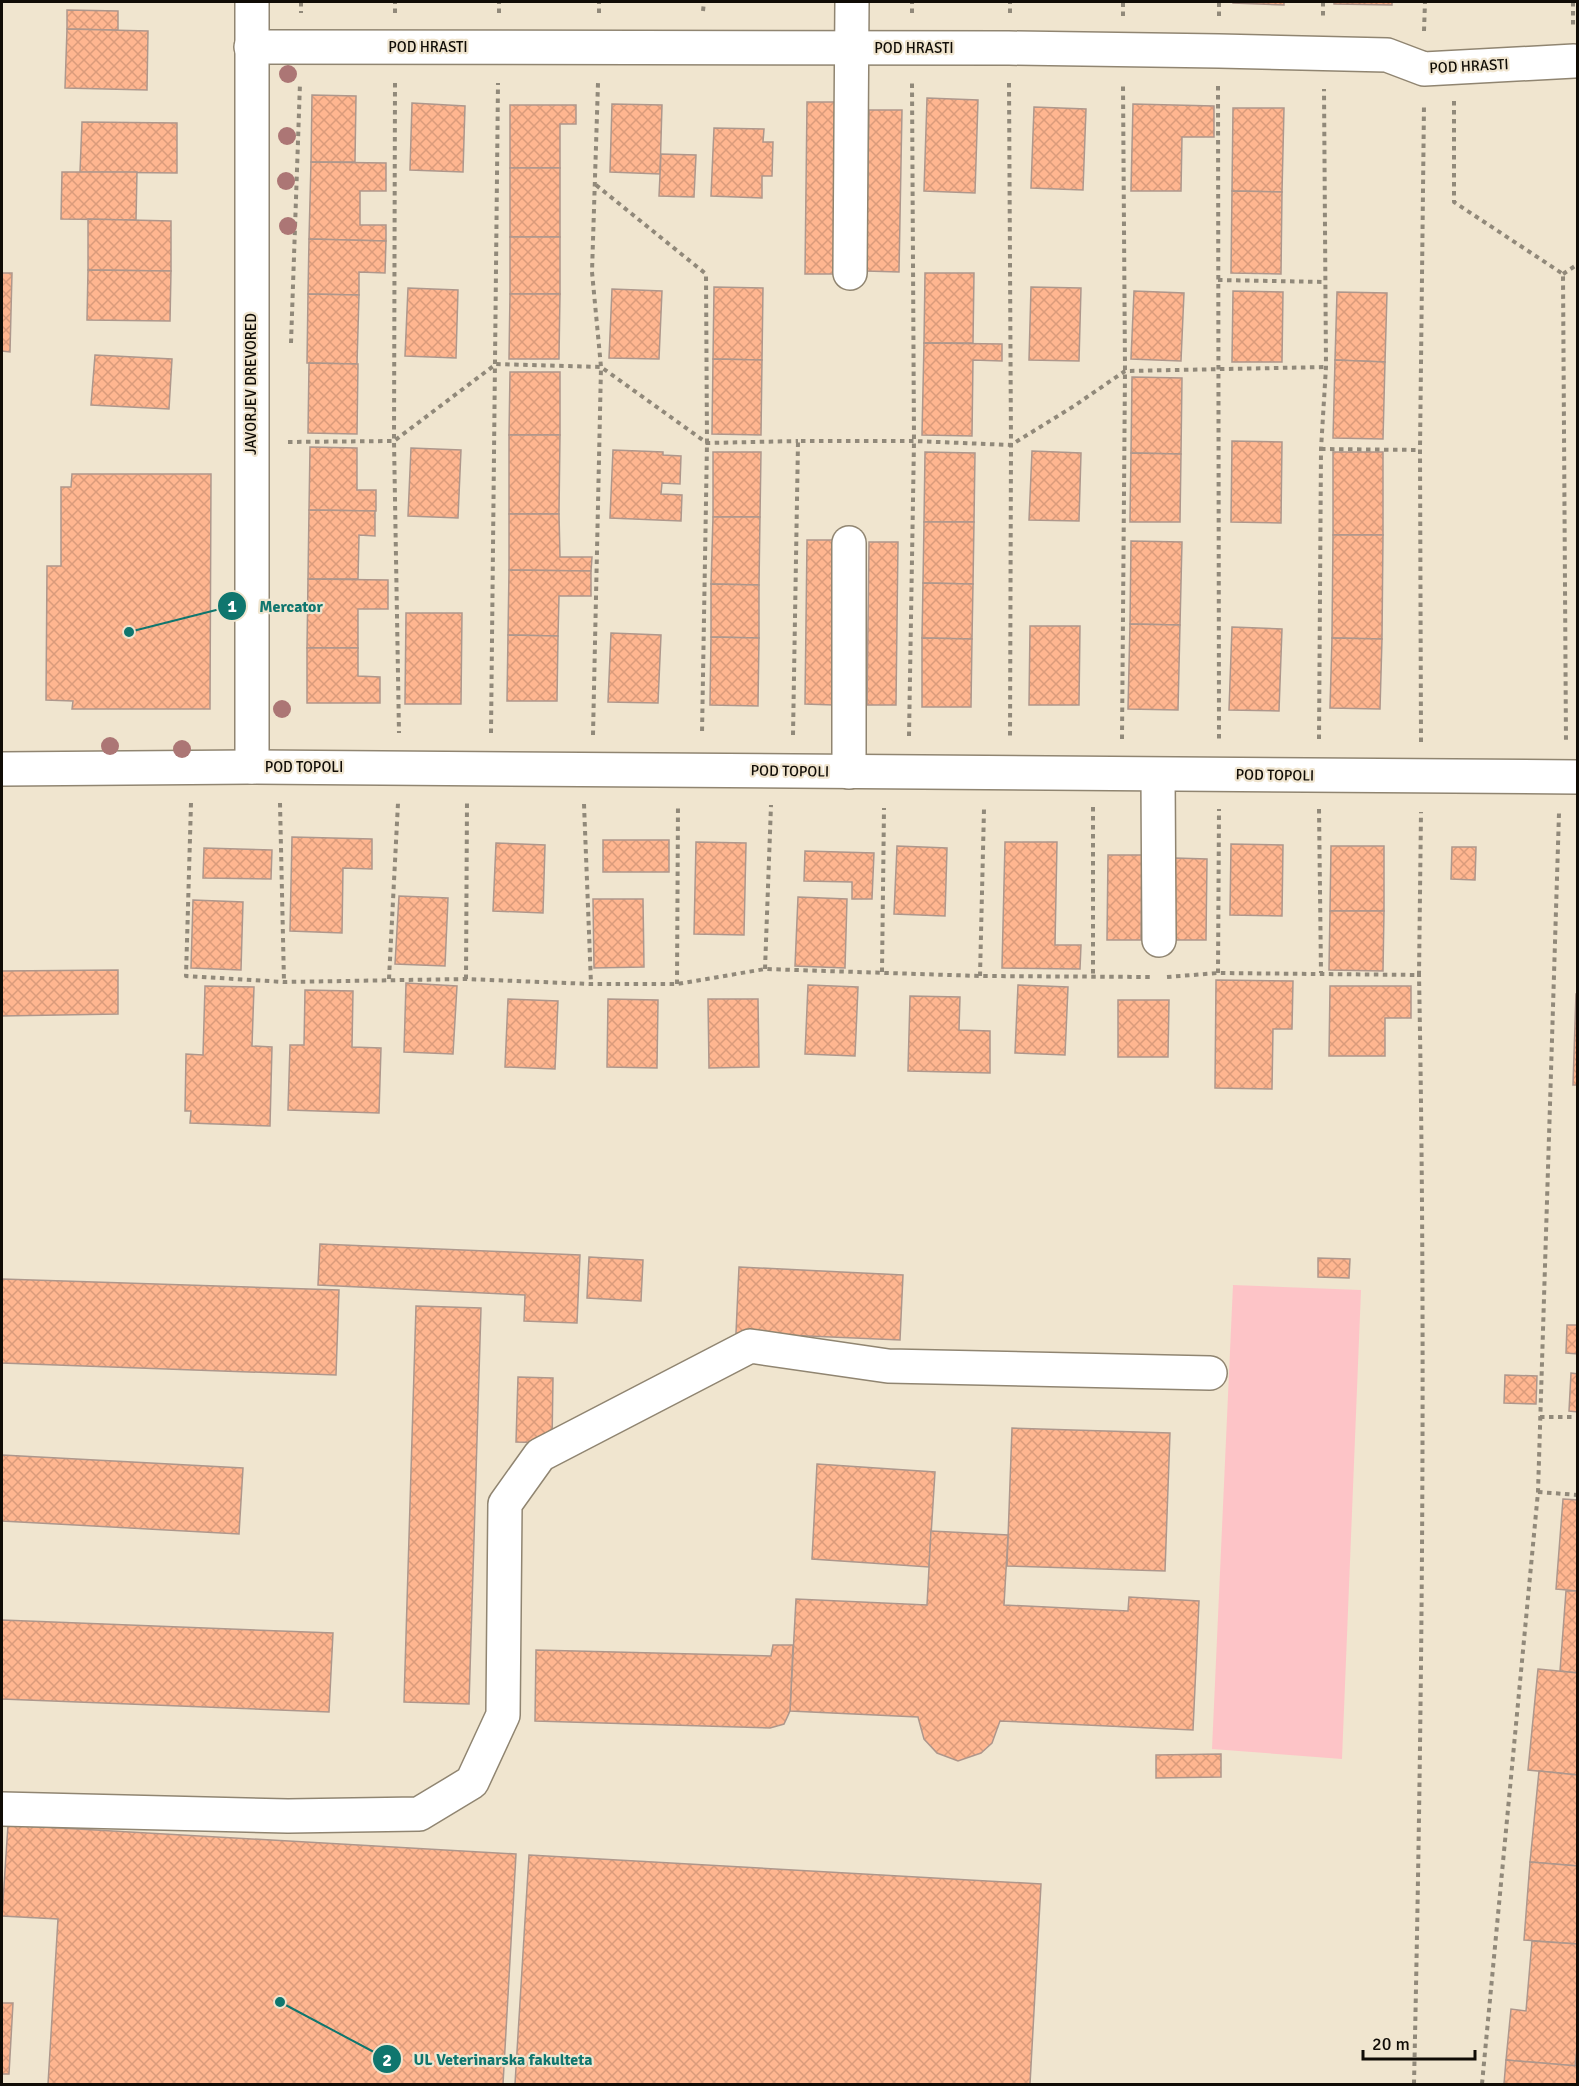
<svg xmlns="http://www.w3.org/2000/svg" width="1579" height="2086" viewBox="0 0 1579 2086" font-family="Signika,sans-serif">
<defs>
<pattern id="building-cross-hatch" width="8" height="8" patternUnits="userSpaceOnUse" patternTransform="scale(1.5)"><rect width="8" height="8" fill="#ffb690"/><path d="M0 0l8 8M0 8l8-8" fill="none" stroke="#da9b7b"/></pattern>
</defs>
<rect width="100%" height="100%" fill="#f0e5cf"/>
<!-- green -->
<path fill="#fdc4c7" d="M 1233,1285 L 1361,1290 L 1342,1759 L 1212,1749 Z"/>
<!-- building -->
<g fill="url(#building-cross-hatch)" stroke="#ae978c" stroke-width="1.5">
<path d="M 1233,2 L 1284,2 L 1284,5 L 1233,3 Z"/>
<path d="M 1334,2 L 1392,2 L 1392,5 L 1334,4 Z"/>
<path d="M 67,10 L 118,11 L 118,30 L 67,29 Z"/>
<path d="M 67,29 L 148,31 L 147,90 L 65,88 Z"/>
<path d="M 312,95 L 356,96 L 355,162 L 311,162 Z"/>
<path d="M 927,98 L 978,100 L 975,193 L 924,191 Z"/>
<path d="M 807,102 L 838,102 L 837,274 L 805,274 Z"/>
<path d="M 412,103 L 465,106 L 463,172 L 410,170 Z"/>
<path d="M 612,104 L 662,105 L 660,174 L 610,172 Z"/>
<path d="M 1133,104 L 1214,106 L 1214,137 L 1182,137 L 1181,191 L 1131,191 Z"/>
<path d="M 510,105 L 576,105 L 576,124 L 560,124 L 560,168 L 510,168 Z"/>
<path d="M 1034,107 L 1086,109 L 1083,190 L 1031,188 Z"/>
<path d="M 1233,108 L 1284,108 L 1282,192 L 1232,191 Z"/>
<path d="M 869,110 L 902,110 L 899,272 L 866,271 Z"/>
<path d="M 82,122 L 177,123 L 177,173 L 80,172 Z"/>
<path d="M 714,128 L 764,129 L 763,142 L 773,142 L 772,176 L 762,176 L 762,198 L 711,196 Z"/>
<path d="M 661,154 L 696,155 L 694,197 L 659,196 Z"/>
<path d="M 311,162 L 386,163 L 386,191 L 360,191 L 360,225 L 386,225 L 386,241 L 309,239 Z"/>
<rect x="510" y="168" width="50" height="69"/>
<path d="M 62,172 L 137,172 L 136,220 L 61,219 Z"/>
<path d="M 1232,191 L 1282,192 L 1281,274 L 1231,273 Z"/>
<path d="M 88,219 L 171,221 L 171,271 L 88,270 Z"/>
<rect x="510" y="237" width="50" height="57"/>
<path d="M 309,239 L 386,241 L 385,273 L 359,272 L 359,295 L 308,294 Z"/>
<path d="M 88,270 L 171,271 L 170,321 L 87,320 Z"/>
<path d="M 2,273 L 12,273 L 10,352 L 2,351 Z"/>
<path d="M 925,273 L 974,273 L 973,343 L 924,343 Z"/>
<path d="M 714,287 L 763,288 L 762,360 L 713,359 Z"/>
<path d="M 1031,287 L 1081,288 L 1079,361 L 1029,360 Z"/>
<path d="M 408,288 L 458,290 L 456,358 L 405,356 Z"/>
<path d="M 612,289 L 662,291 L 659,359 L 609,358 Z"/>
<path d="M 1134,291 L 1184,293 L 1181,361 L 1131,359 Z"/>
<path d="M 1233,291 L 1283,292 L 1282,362 L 1232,362 Z"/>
<path d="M 1337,292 L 1387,293 L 1385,362 L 1335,360 Z"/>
<path d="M 308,294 L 359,295 L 357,364 L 307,363 Z"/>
<path d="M 510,294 L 560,294 L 559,359 L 509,359 Z"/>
<path d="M 924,343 L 1002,344 L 1002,361 L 973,360 L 972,436 L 922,435 Z"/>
<path d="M 95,355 L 172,359 L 169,409 L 91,405 Z"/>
<path d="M 713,359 L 762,360 L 761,435 L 712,434 Z"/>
<path d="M 1335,360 L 1385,362 L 1383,439 L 1333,438 Z"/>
<path d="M 309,363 L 358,364 L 357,434 L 308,433 Z"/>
<path d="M 510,372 L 560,372 L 560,435 L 509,435 Z"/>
<path d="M 1132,377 L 1182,378 L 1181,454 L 1131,453 Z"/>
<path d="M 509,435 L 560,435 L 559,514 L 509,514 Z"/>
<path d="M 1232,441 L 1282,442 L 1281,523 L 1231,522 Z"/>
<path d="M 310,447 L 357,448 L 357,490 L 376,490 L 376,511 L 309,510 Z"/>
<path d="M 411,448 L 461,450 L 458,518 L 408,516 Z"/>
<path d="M 613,450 L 663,452 L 663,455 L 681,456 L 680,484 L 662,483 L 661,494 L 682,495 L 681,521 L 610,518 Z"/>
<path d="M 1032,451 L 1081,453 L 1079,521 L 1029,520 Z"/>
<path d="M 713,452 L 761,452 L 760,517 L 713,517 Z"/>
<path d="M 925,452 L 975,453 L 974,522 L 924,522 Z"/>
<rect x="1333" y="452" width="50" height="83"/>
<path d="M 1131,453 L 1181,454 L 1180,522 L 1130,522 Z"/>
<path d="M 72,474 L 211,474 L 210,709 L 72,709 L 73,701 L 46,700 L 47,566 L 61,566 L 61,487 L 71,487 Z"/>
<path d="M 309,510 L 375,511 L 375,536 L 359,535 L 358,579 L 308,579 Z"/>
<path d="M 509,514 L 559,514 L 560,557 L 592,557 L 591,571 L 509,570 Z"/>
<path d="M 713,517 L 760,517 L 759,585 L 711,584 Z"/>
<path d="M 924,522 L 974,522 L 973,584 L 923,583 Z"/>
<path d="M 1333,535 L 1383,535 L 1382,639 L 1332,638 Z"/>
<path d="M 807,540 L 835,540 L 833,705 L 805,704 Z"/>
<path d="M 1131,541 L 1182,542 L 1180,625 L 1130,624 Z"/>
<path d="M 869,542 L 898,542 L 896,705 L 867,705 Z"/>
<path d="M 509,570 L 591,571 L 591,596 L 559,596 L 558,636 L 508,635 Z"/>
<path d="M 308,579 L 388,580 L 388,609 L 358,609 L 358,648 L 307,648 Z"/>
<path d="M 923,583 L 973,584 L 972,639 L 922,638 Z"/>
<path d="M 711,584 L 759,585 L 759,638 L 711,637 Z"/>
<path d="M 406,613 L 462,613 L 461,704 L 405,704 Z"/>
<path d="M 1130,624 L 1180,625 L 1178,710 L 1128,709 Z"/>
<path d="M 1030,626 L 1080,626 L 1079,705 L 1029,705 Z"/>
<path d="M 1232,627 L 1282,629 L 1279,711 L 1229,710 Z"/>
<path d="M 611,633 L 661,635 L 658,703 L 608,702 Z"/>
<path d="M 508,635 L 558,636 L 557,701 L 507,701 Z"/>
<path d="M 711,637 L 759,638 L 758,706 L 710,705 Z"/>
<path d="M 922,638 L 972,639 L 971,707 L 922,707 Z"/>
<path d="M 1332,638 L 1382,639 L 1380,709 L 1330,708 Z"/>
<path d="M 307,648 L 358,648 L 358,676 L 380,677 L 380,703 L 307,703 Z"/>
<path d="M 292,837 L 372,839 L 372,869 L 343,868 L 342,933 L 290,931 Z"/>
<rect x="603" y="840" width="66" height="32"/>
<path d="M 696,842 L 746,843 L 744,935 L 694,934 Z"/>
<path d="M 1005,842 L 1057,842 L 1055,945 L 1081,945 L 1080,969 L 1002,968 Z"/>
<path d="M 496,843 L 545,845 L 543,913 L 493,911 Z"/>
<path d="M 1231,844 L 1283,845 L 1282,916 L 1230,915 Z"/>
<path d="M 897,846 L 947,848 L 945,916 L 894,914 Z"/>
<path d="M 1331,846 L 1384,846 L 1384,911 L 1330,911 Z"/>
<path d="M 1452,847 L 1476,847 L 1475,880 L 1451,879 Z"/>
<path d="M 204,848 L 272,850 L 271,879 L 203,878 Z"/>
<path d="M 805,851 L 874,853 L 872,899 L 852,899 L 852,882 L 804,881 Z"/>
<path d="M 1108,855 L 1142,855 L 1141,940 L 1107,940 Z"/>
<path d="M 1175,858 L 1207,859 L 1206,940 L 1174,940 Z"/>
<path d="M 399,896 L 448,898 L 445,966 L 395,964 Z"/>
<path d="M 798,897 L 847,899 L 845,968 L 795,966 Z"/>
<path d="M 593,899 L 643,899 L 644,967 L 594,968 Z"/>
<path d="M 193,900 L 243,902 L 241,970 L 191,968 Z"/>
<path d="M 1330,911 L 1384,911 L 1383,971 L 1329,970 Z"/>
<path d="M 118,970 L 118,1014 L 2,1016 L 2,971 Z"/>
<path d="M 1216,980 L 1293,981 L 1292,1029 L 1273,1029 L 1272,1089 L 1215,1088 Z"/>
<path d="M 406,983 L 457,986 L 453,1054 L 404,1052 Z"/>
<path d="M 808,985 L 858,987 L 855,1056 L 805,1054 Z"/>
<path d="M 1018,985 L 1068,987 L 1065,1055 L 1015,1053 Z"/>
<path d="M 205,986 L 254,987 L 252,1046 L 272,1047 L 270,1126 L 190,1123 L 191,1111 L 185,1111 L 186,1054 L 203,1055 Z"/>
<path d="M 1330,986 L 1411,986 L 1411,1018 L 1385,1018 L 1385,1056 L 1329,1056 Z"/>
<path d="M 305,990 L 353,991 L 352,1047 L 381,1048 L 379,1113 L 288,1110 L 290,1045 L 304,1045 Z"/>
<path d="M 1576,994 L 1578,994 L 1578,1085 L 1573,1085 Z"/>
<path d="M 910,996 L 960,997 L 959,1030 L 990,1031 L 990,1073 L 908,1071 Z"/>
<path d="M 508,999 L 558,1001 L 555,1069 L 505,1067 Z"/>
<path d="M 608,999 L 658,1000 L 657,1068 L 607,1067 Z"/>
<path d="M 708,999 L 758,999 L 759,1067 L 709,1068 Z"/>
<path d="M 1118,1000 L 1169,1000 L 1168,1057 L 1118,1057 Z"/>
<path d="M 320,1244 L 580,1255 L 577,1323 L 524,1321 L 525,1295 L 318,1285 Z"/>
<path d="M 589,1257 L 643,1260 L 641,1301 L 587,1298 Z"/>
<path d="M 1318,1258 L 1350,1259 L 1349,1278 L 1318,1277 Z"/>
<path d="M 739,1267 L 903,1275 L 900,1340 L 736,1333 Z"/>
<path d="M 2,1279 L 339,1290 L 336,1375 L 2,1363 Z"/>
<path d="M 416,1306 L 481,1308 L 469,1704 L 404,1702 Z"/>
<path d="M 1567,1325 L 1578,1325 L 1578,1354 L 1566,1353 Z"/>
<path d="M 1571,1373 L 1578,1374 L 1578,1412 L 1569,1411 Z"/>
<path d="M 1505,1375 L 1537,1376 L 1536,1404 L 1504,1403 Z"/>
<path d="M 518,1377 L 553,1378 L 552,1443 L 516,1442 Z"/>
<path d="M 1012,1428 L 1170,1433 L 1165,1571 L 1007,1566 Z"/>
<path d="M 2,1455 L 243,1468 L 239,1534 L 2,1521 Z"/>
<path d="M 817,1464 L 935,1472 L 929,1567 L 812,1559 Z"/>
<path d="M 1563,1499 L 1578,1500 L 1578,1591 L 1556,1589 Z"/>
<path d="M 931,1531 L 1008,1535 L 1004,1605 L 1128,1611 L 1129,1597 L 1199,1601 L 1193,1730 L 1000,1721 L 992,1743 L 981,1753 L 958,1761 L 937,1753 L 924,1739 L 918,1717 L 790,1711 L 796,1599 L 927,1605 Z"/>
<path d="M 1566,1591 L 1578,1591 L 1578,1673 L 1560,1671 Z"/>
<path d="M 2,1620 L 333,1633 L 329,1712 L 2,1699 Z"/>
<path d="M 773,1645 L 793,1645 L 790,1711 L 784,1724 L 770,1728 L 535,1721 L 536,1650 L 771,1656 Z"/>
<path d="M 1538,1669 L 1578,1673 L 1578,1775 L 1528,1770 Z"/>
<path d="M 1221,1754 L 1221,1777 L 1156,1778 L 1156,1755 Z"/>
<path d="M 1539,1771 L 1578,1775 L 1578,1866 L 1530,1862 Z"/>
<path d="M 8,1825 L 516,1854 L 503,2084 L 48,2084 L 58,1919 L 2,1916 Z"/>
<path d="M 529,1855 L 1041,1884 L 1030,2084 L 515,2084 Z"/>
<path d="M 1530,1862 L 1578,1866 L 1577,1944 L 1524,1940 Z"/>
<path d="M 1532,1941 L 1578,1944 L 1578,2039 L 1575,2066 L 1506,2060 L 1511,2009 L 1526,2011 Z"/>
<path d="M 2,2003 L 13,2003 L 9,2074 L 2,2074 Z"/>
<path d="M 1506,2060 L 1578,2066 L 1578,2084 L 1504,2084 Z"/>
</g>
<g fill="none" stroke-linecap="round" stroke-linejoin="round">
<!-- minor casing -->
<g stroke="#908571" stroke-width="36">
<g id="minor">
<path d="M 251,47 L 1009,48 L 1219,51 L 1387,55 L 1424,69 L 1574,61"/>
<path d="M 850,273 L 852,2"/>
<path d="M 252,767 L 252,2"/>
<path d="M 2,769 L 252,767 L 1578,777"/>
<path d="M 849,772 L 849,543"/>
<path d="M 1158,775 L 1159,940"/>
<path d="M 2,1809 L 288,1816 L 419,1814 L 472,1782 L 503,1715 L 505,1504 L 540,1455 L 750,1346 L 888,1366 L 1210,1373"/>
</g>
</g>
<!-- path -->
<g stroke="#91897a" stroke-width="4" stroke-dasharray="4.5 4.5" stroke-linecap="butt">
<path d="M 301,2 L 301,13"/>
<path d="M 1323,2 L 1323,19"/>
<path d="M 1573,2 L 1573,25"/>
<path d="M 703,11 L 704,2"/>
<path d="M 395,13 L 395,2"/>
<path d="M 499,13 L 499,2"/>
<path d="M 599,13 L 599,2"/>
<path d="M 912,13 L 912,2"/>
<path d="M 1010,13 L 1010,2"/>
<path d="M 1123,16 L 1123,2"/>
<path d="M 1219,16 L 1219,2"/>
<path d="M 1424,31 L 1425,2"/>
<path d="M 395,83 L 394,441 L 399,733"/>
<path d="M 1009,83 L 1011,445 L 1010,739"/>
<path d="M 1218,86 L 1219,739"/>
<path d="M 1454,101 L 1454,202 L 1563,274 L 1566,743"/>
<path d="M 596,185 L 706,274 L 707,443 L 702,734"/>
<path d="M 1563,274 L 1578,264"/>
<path d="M 1218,280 L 1325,282"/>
<path d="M 291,343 L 300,83"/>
<path d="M 288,442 L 394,441 L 496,364 L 601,367 L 707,443 L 798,441"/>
<path d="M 1321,449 L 1420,450"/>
<path d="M 491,733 L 498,83"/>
<path d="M 593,735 L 601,367 L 592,272 L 598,83"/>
<path d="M 793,735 L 798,441 L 914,441 L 1011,445 L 1074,406 L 1125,371 L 1326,367"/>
<path d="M 909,736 L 914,441 L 912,83"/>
<path d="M 1122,739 L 1125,371 L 1123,86"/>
<path d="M 1319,739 L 1321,449 L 1326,367 L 1324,89"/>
<path d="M 1421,742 L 1420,450 L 1424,104"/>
<path d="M 191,803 L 186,976 L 284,982 L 466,979 L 591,984 L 677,984 L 765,969 L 980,976 L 1153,977"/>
<path d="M 280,803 L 284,982"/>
<path d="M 584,804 L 591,984"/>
<path d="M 1093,807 L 1093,977"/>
<path d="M 1319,809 L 1321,973"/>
<path d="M 765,969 L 771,805"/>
<path d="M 882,972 L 884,808"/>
<path d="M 1218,973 L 1219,809"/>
<path d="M 980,976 L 984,809"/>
<path d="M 1167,977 L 1218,973 L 1419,975 L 1421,812"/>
<path d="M 389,979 L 398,803"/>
<path d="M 466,979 L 467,802"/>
<path d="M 677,984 L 678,804"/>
<path d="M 1540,1417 L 1578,1417"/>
<path d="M 1538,1492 L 1578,1495"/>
<path d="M 1414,2084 C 1422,1715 1426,1345 1419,975"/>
<path d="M 1482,2084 L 1538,1492 L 1559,813"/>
</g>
<!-- minor -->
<use href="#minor" stroke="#fff" stroke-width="33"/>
</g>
<!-- trees -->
<g fill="#ac7675">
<circle cx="288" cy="74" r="9"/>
<circle cx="287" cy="136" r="9"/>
<circle cx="286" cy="181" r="9"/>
<circle cx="288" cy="226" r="9"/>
<circle cx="282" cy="709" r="9"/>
<circle cx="110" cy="746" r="9"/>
<circle cx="182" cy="749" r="9"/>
</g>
<g text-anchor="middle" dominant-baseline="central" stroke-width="4.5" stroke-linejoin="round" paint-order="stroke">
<!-- street labels -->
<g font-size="15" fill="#100c06" stroke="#f0e5cf">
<text x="428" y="47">POD HRASTI</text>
<text x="914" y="48">POD HRASTI</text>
<text transform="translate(1469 66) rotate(-3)">POD HRASTI</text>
<text transform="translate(251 384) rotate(-90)">JAVORJEV DREVORED</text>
<text x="304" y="767">POD TOPOLI</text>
<text transform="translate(790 771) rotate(1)">POD TOPOLI</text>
<text transform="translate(1275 775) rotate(1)">POD TOPOLI</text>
</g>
</g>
<!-- callouts -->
<path fill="none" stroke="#0f766e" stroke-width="2" d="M129 632L232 606M280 2002L387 2059"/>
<g fill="#0f766e" stroke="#f0e5cf" stroke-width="2">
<circle cx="129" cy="632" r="6"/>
<circle cx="280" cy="2002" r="6"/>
<circle cx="232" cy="606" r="15"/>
<circle cx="387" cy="2059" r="15"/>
</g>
<g font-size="18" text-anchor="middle" font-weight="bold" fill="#fff">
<text x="232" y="612">1</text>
<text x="387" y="2066">2</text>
</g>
<g font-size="16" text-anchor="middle" font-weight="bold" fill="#0f766e" stroke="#f0e5cf" stroke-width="4.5" stroke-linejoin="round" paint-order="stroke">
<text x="291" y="612">Mercator</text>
<text x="503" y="2065">UL Veterinarska fakulteta</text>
</g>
<!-- border -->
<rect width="1579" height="2086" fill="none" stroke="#100c06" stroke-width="6"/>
<!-- scale -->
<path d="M1363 2050v9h112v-9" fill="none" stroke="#100c06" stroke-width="3"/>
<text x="1372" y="2050" font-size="18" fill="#100c06" stroke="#f0e5cf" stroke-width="4.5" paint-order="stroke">20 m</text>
</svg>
